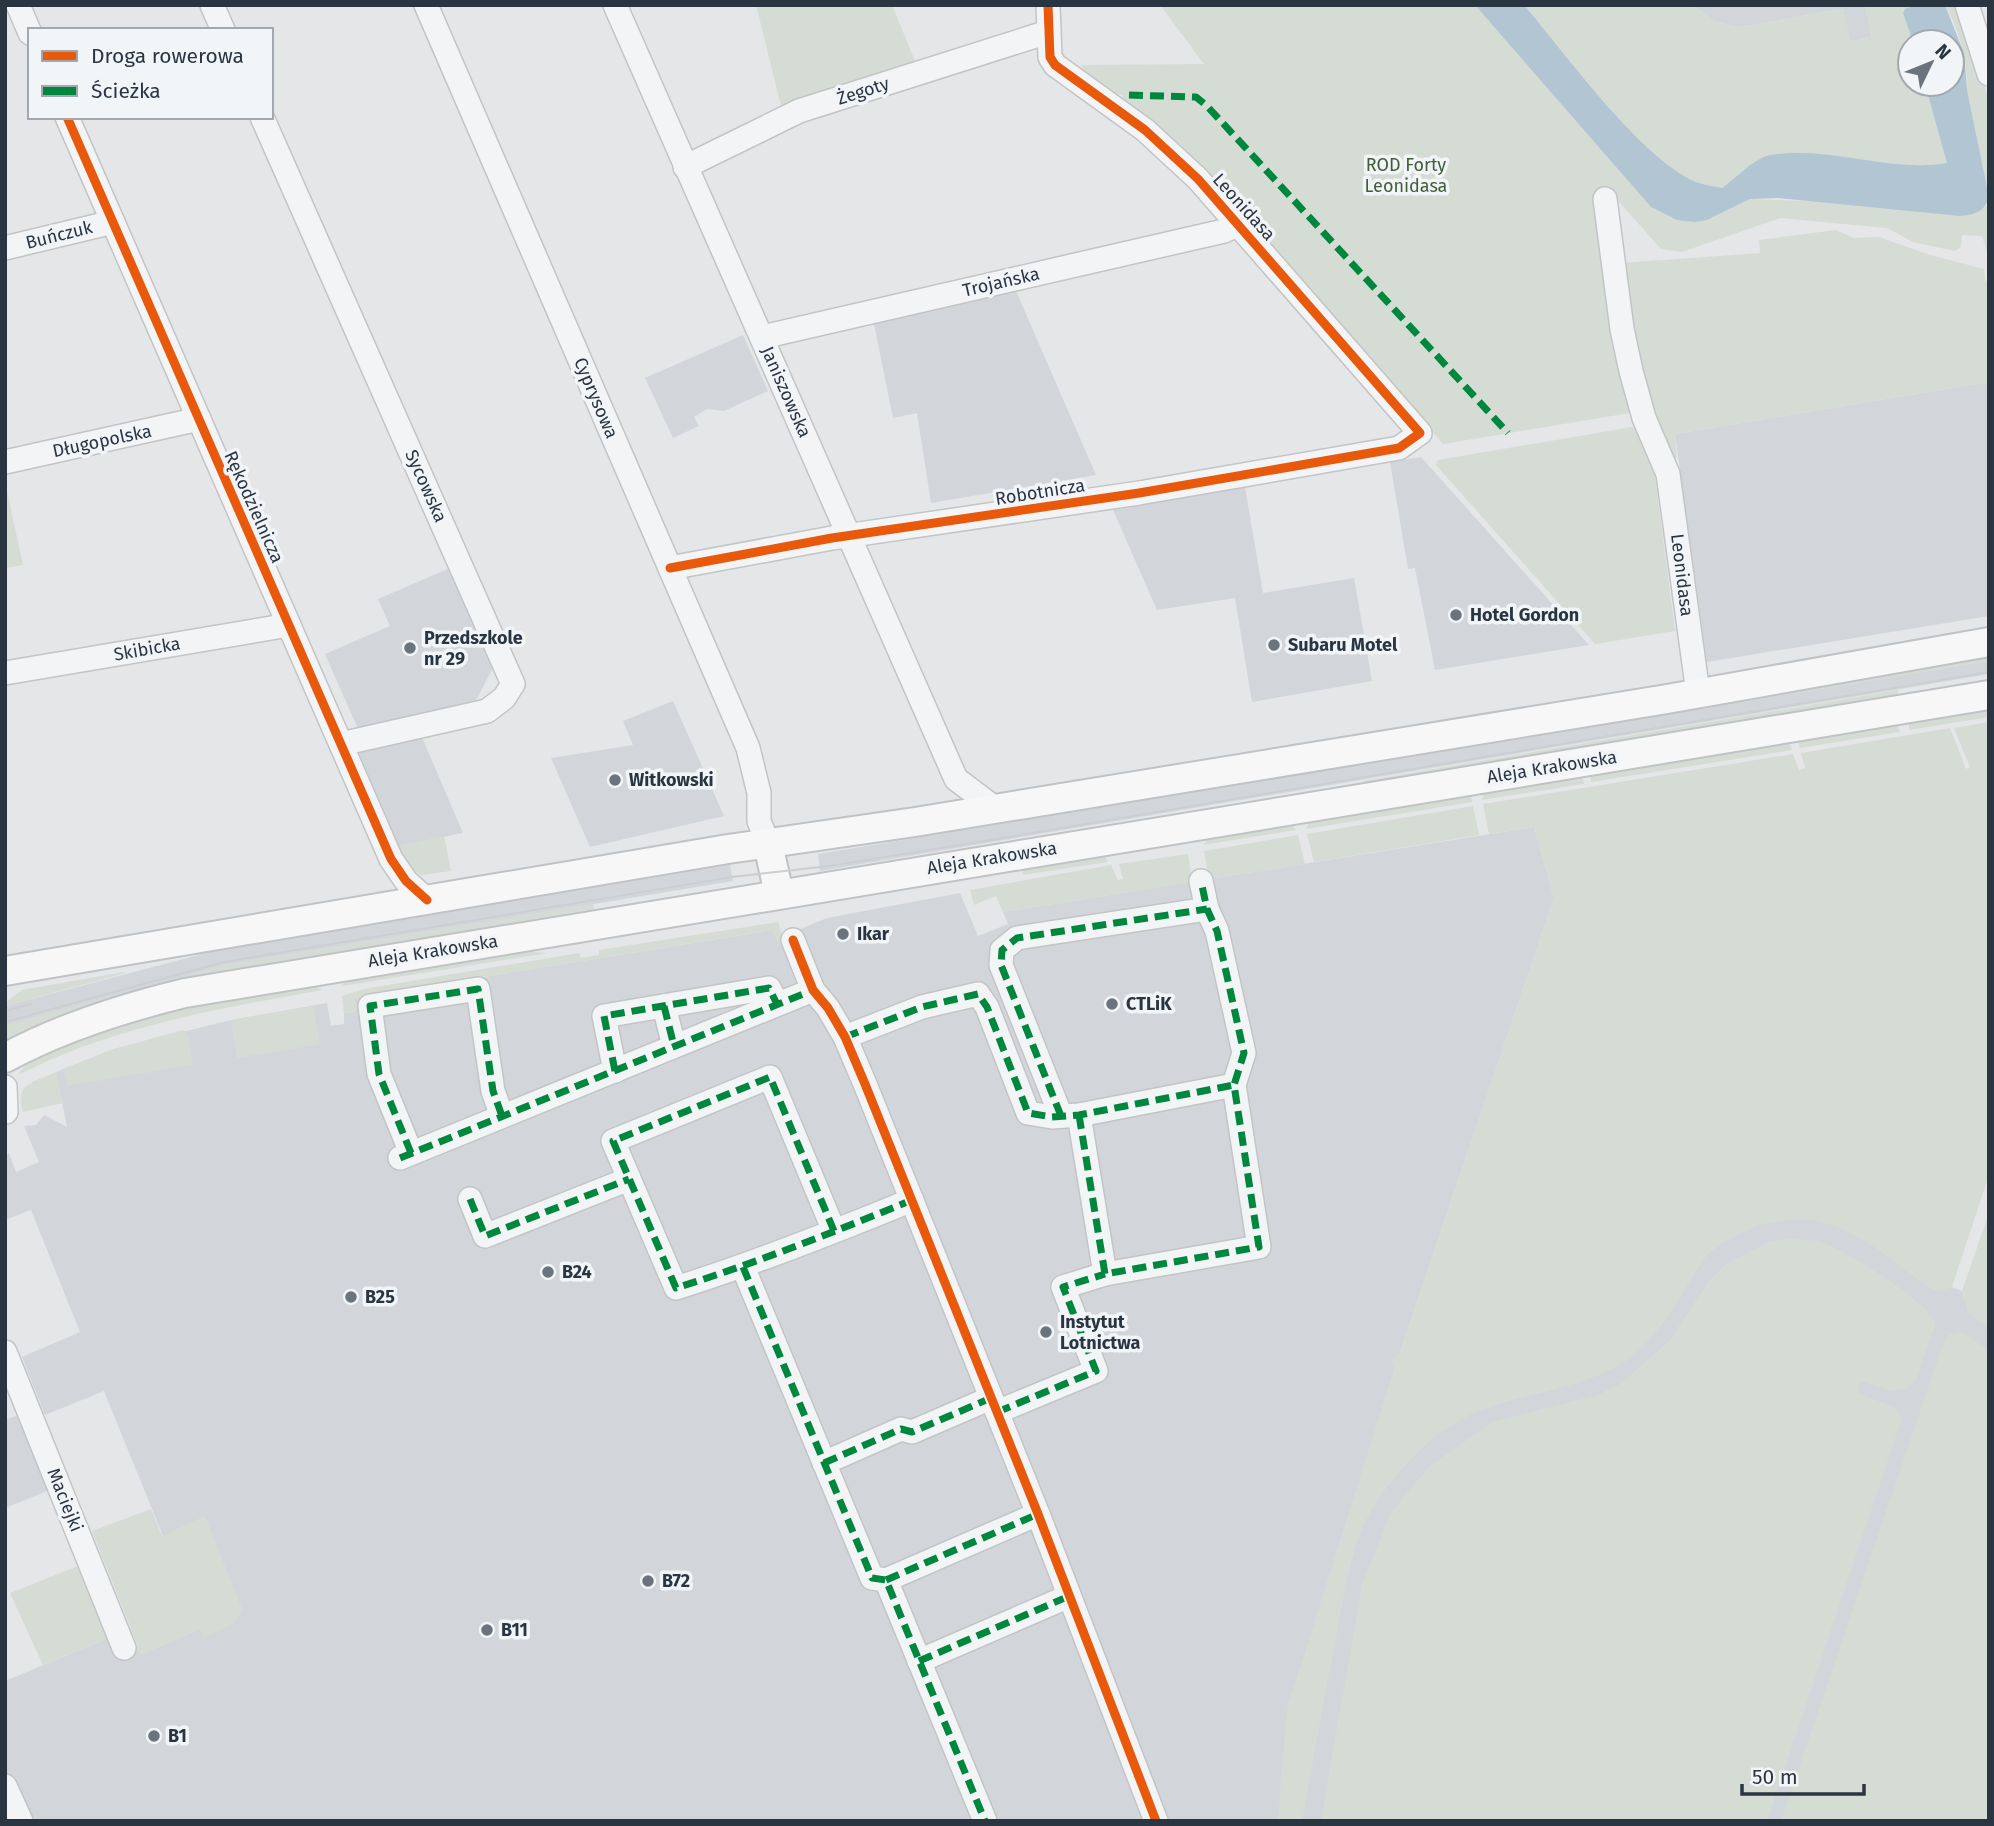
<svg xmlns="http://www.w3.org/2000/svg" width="1994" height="1826" viewBox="0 0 1994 1826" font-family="'Fira Sans',sans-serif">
<rect width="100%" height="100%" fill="#e4e6e8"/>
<!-- built -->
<g fill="#d2d6db">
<path d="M 1692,5 L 1865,5 L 1872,36 L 1850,42 L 1843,9 L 1740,27 L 1716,22 Z"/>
<path d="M 1016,291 L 1096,475 L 931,503 L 917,413 L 893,418 L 874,324 Z"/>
<path d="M 743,335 L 768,391 L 724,411 L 707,409 L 694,417 L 699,426 L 673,438 L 645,378 Z"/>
<path d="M 1989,382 L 1989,616 L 1707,662 L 1675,434 Z"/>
<path d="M 1421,457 L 1589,645 L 1435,670 L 1415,568 L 1408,569 L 1390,462 Z"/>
<path d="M 1245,487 L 1263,593 L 1354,578 L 1372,681 L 1252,702 L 1235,598 L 1157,610 L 1113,510 Z"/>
<path d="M 450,568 L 493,668 L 476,700 L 358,729 L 325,654 L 390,626 L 378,599 Z"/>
<path d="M 1989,661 L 1989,674 L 820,871 L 818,854 Z"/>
<path d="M 673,701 L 724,816 L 590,847 L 551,758 L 633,745 L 623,721 Z"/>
<path d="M 421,735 L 463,833 L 399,846 L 359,753 L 362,748 Z"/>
<path d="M 1534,827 L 1554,898 L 1399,1355 L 1737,1224 L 1836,1205 L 1949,1286 L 1962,1291 L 1964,1297 L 1989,1315 L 1989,1821 L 26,1821 L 5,1771 L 5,1681 L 111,1637 L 117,1651 L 136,1643 L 141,1654 L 200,1629 L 204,1637 L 104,1391 L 45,1415 L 22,1357 L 80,1332 L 31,1210 L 5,1220 L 5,1156 L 9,1153 L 16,1172 L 39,1162 L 24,1126 L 36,1125 L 44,1115 L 67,1127 L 56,1072 L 114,1049 L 231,1020 L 327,1003 L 331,1026 L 344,1024 L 344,1013 L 356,1011 L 354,998 L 773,930 L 779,945 L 801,938 L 798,930 L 827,918 L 960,893 L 978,936 L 1008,924 L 1003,912 Z"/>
<path d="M 730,865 L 733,881 L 226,965 L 5,1026 L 5,1006 L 221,949 Z"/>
<path d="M 18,1415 L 50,1490 L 5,1508 L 5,1420 Z"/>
</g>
<!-- green -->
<g fill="#d5dcd4">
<path d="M 756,5 L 892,5 L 915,61 L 781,106 Z"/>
<path d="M 1160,5 L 1475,5 L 1522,57 L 1707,220 L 1750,199 L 1986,207 L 1989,197 L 1989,258 L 1982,236 L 1962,235 L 1961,247 L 1955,251 L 1913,242 L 1887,228 L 1780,218 L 1682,252 L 1661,249 L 1612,194 L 1633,408 L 1630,413 L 1443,444 L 1221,185 L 1122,104 L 1123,95 C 1101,93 1091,84 1081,65 L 1204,64 Z"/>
<path d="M 1524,5 L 1692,5 L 1716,22 L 1740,27 L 1843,9 L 1851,42 L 1872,36 L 1865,5 L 1916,5 L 1903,13 L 1913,42 L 1910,42 L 1910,84 L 1925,84 L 1948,163 C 1889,173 1829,145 1771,155 C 1756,157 1735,178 1722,188 C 1714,186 1704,185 1696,182 C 1640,158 1566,54 1524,5 Z"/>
<path d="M 1945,5 L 1960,5 L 1989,101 L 1989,197 L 1967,90 C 1968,62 1959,29 1945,5 Z"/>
<path d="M 1836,230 L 1854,238 L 1879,237 L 1930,255 L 1984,269 L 1985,281 L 1989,280 L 1989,382 L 1675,434 L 1677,458 L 1669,459 L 1648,413 L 1622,263 L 1760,253 L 1759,240 Z"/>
<path d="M 1638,426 L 1653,461 L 1675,631 L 1595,644 L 1436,465 L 1438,460 Z"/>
<path d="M 5,482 L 23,565 L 5,568 Z"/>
<path d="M 1989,654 L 1989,661 L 1451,751 L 1361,765 L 1361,762 Z"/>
<path d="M 1898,690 L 1899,697 L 1364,785 L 1363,781 Z"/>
<path d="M 1989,709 L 1989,717 L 1909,730 L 1909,722 Z"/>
<path d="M 1989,722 L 1989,1175 L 1952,1287 L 1939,1291 L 1932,1289 C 1902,1269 1871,1240 1837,1227 C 1792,1209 1740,1225 1706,1256 C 1682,1291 1658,1342 1621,1364 C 1575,1391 1518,1393 1470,1415 C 1428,1433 1376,1491 1360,1534 C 1348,1567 1342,1603 1336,1638 C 1324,1698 1313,1760 1302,1821 L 1278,1821 L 1287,1709 L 1394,1370 L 1391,1358 L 1399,1355 L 1554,898 L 1534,827 L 1489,834 L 1483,804 L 1793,754 L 1799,770 L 1805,768 L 1801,753 L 1950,728 L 1966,769 L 1970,767 L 1954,728 Z"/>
<path d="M 1897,724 L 1900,732 L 1800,748 L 1798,740 Z"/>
<path d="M 1788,740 L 1792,750 L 1591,782 L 1590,774 Z"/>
<path d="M 1582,774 L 1584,784 L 1482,800 L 1484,790 Z"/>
<path d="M 1471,794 L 1472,802 L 1306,829 L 1310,820 Z"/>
<path d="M 1473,806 L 1479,835 L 1314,862 L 1307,834 Z"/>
<path d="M 1291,824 L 1296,830 L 1203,845 L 1209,838 Z"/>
<path d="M 1298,835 L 1305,864 L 1209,879 L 1204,851 Z"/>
<path d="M 444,836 L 451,871 L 421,875 L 410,868 L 399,846 Z"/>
<path d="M 1104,854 L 1108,862 L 1023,875 L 1022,868 Z"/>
<path d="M 1188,854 L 1192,882 L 1003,912 L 996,896 L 974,905 L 970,890 L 1111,865 L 1118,880 L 1123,879 L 1119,864 Z"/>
<path d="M 593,904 L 594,909 L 178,979 L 66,1014 L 5,1041 L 5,1026 L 10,1024 L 226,965 Z"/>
<path d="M 778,922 L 785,943 L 779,946 L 772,930 L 354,998 L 356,1011 L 344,1013 L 342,996 L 364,989 L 579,953 L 581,958 L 599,955 L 599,950 Z"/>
<path d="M 518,951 L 548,953 L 342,986 L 345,981 Z"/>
<path d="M 124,972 L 125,973 L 5,1006 L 5,1003 L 22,990 Z"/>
<path d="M 314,985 L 322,990 C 217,1009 114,1026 18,1075 C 49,1026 254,995 314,985 Z"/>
<path d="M 313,1006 L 320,1044 L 237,1058 L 231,1020 Z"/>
<path d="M 183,1030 L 188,1034 L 193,1065 L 67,1086 L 63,1069 L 114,1049 Z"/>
<path d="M 56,1072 L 63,1103 L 23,1112 C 14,1083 33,1083 56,1072 Z"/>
<path d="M 1989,1213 L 1989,1328 L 1968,1313 L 1962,1291 Z"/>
<path d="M 1788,1238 C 1800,1240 1815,1239 1826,1244 C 1848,1253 1932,1303 1935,1325 L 1916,1380 C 1899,1400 1881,1386 1860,1381 L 1857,1393 L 1894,1407 L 1902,1418 L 1767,1821 L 1321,1821 L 1362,1585 L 1390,1514 L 1428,1468 L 1492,1422 L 1598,1395 L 1622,1383 L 1670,1340 L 1709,1281 L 1726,1264 L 1767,1243 Z"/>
<path d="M 1962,1332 L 1989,1351 L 1989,1821 L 1781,1821 L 1942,1347 L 1949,1335 Z"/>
<path d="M 151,1509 L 162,1536 L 205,1516 L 242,1609 L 235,1623 L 204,1637 L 200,1629 L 141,1654 L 92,1531 Z"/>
<path d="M 81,1565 L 111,1637 L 43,1665 L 10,1593 Z"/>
</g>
<!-- water -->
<path fill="#b2c5d3" d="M 1475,5 L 1524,5 C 1566,54 1640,158 1696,182 C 1704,185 1714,186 1722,188 C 1735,179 1755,157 1771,155 C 1829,145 1889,173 1947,163 L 1925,84 L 1952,84 L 1952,42 L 1913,42 L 1903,13 L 1905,9 L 1916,5 L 1945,5 L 1964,53 L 1967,90 L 1989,197 C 1984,213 1975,214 1960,216 L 1777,198 L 1750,199 L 1707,220 L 1694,222 L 1677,220 L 1651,207 Z"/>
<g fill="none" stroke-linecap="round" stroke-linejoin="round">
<!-- minor casing -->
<g stroke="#c2c4c6" stroke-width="26">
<g id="minor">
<path d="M 18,5 L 30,33"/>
<path d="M 212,5 L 223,30"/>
<path d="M 426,5 L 748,748 L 759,793 L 759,821 L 768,844"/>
<path d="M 615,5 L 956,779 L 996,809"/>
<path d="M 1967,5 L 1989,74"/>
<path d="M 67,117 L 391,859 L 406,881 L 427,900"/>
<path d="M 262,117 L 513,684 L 504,698 L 487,711 L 341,744"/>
<path d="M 685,167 L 799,111 L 1048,32"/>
<path d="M 1605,199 L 1622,329 L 1631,371 L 1644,418 L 1668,474 L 1698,693"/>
<path d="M 5,248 L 113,222"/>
<path d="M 762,337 L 1224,231 L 1239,224"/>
<path d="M 5,462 L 199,419"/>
<path d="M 670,568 L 832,538 L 1139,493 L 1399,448 L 1420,433 L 1198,179 L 1145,130 L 1055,65 L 1050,57 L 1048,5"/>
<path d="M 5,673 L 289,625"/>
<path d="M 793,940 L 813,990 L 828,1008 L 845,1037 L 865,1084 L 1038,1514 L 1156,1821"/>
<path d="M 664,1006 L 674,1046"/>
<path d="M 845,1037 L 922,1007 L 978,994 L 987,1007 L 1028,1113 L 1052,1117 L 1079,1115 L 1234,1085"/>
<path d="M 615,1071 L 604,1016 L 769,988 L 777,1004"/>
<path d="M 5,1087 L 6,1112"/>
<path d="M 1079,1115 L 1105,1274 L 1259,1247 L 1234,1085 L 1244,1053 L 1217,931 L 1207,909 L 1201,881"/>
<path d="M 1061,1116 L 1001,965 L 1002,950 L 1017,938 L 1207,909"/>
<path d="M 411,1153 L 379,1074 L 370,1006 L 478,989 L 493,1091 L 502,1116"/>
<path d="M 400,1158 L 813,990"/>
<path d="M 470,1199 L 485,1236 L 629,1179"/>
<path d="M 834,1231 L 770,1077 L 613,1141 L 676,1288 C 756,1263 834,1232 912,1200"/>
<path d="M 743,1267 L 872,1578 L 886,1580 L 985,1821"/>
<path d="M 5,1352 L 124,1648"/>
<path d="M 997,1412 L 1096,1371 L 1063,1287 L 1105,1274"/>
<path d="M 824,1463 L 901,1429 L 912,1432 L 991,1398"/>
<path d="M 886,1580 L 1038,1514"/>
<path d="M 919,1661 L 1067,1597"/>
<path d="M 5,1786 L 21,1821"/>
</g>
</g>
<!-- major casing -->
<g stroke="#c0c3c6" stroke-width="32">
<g id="major">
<path d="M 768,844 L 779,894"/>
<path d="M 5,971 L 728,849 L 915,822 L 1667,699 L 1989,642"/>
<path d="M 5,1058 C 62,1027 123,1008 185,993 L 1989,695"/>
</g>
</g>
<!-- minor -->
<use href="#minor" stroke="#f3f4f6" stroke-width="23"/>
<!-- major -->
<use href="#major" stroke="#f7f7f7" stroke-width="28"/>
<!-- tram -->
<g stroke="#ccced1" stroke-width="2">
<path d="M 5,1011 L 31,1004"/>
<path d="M 5,1022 L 224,962 L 732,877 L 829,866 L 991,840 L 1989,672"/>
</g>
<!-- quiet -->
<g stroke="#00873e" stroke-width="7" stroke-dasharray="14 7" stroke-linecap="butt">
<path d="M 1129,95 L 1196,97 L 1207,106 L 1508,433"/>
<path d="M 664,1006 L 674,1046"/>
<path d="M 845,1037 L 922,1007 L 978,994 L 987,1007 L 1028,1113 L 1052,1117 L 1079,1115 L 1234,1085"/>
<path d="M 615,1071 L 604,1016 L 769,988 L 777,1004"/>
<path d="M 1079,1115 L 1105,1274 L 1259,1247 L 1234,1085 L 1244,1053 L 1217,931 L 1207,909 L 1201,881"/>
<path d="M 1061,1116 L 1001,965 L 1002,950 L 1017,938 L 1207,909"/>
<path d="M 411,1153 L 379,1074 L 370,1006 L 478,989 L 493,1091 L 502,1116"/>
<path d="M 400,1158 L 813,990"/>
<path d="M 470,1199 L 485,1236 L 629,1179"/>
<path d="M 834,1231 L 770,1077 L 613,1141 L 676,1288 C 756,1263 834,1232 912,1200"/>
<path d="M 743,1267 L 872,1578 L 886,1580 L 985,1821"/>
<path d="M 997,1412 L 1096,1371 L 1063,1287 L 1105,1274"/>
<path d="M 824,1463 L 901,1429 L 912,1432 L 991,1398"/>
<path d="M 886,1580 L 1038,1514"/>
<path d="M 919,1661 L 1067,1597"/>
</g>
<!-- cycleway casing -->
<g stroke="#f2f5f8" stroke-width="13">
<g id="cycleway">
<path d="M 67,117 L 391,859 L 406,881 L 427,900"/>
<path d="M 670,568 L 832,538 L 1139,493 L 1399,448 L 1420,433 L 1198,179 L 1145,130 L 1055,65 L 1050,57 L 1048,5"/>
<path d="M 793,940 L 813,990 L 828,1008 L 845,1037 L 865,1084 L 1038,1514 L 1156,1821"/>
</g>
</g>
<!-- cycleway -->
<use href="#cycleway" stroke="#e8590c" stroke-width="9"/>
</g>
<!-- markers -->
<g fill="#6b737c" stroke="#f2f5f8" stroke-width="2.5">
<circle cx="1456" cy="615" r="7"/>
<circle cx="1274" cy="645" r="7"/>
<circle cx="410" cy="648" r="7"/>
<circle cx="615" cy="780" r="7"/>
<circle cx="843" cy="934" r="7"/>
<circle cx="1112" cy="1004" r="7"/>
<circle cx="548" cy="1272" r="7"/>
<circle cx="351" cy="1297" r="7"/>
<circle cx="1046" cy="1332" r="7"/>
<circle cx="648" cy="1581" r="7"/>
<circle cx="487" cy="1630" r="7"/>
<circle cx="154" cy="1736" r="7"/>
</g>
<g text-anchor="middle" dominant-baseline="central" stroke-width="7" stroke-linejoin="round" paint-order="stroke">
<!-- street labels -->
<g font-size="18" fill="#2a3542" stroke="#f2f5f8">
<text transform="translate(863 91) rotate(-18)">Żegoty</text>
<text transform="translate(1244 207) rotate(48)">Leonidasa</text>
<text transform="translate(59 235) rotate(-14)">Buńczuk</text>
<text transform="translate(1001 282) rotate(-13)">Trojańska</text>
<text transform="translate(786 392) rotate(66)">Janiszowska</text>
<text transform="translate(596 398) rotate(67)">Cyprysowa</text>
<text transform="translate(102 441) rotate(-12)">Długopolska</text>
<text transform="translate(426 486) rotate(66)">Sycowska</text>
<text transform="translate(1040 492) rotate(-9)">Robotnicza</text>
<text transform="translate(254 507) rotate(66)">Rękodzielnicza</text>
<text transform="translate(1682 575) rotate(83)">Leonidasa</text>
<text transform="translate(147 649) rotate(-10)">Skibicka</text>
<text transform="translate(1552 767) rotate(-9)">Aleja Krakowska</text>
<text transform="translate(992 858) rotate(-9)">Aleja Krakowska</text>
<text transform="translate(433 951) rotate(-9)">Aleja Krakowska</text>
<text transform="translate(65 1500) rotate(68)">Maciejki</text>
</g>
<!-- park labels -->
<g font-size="18" fill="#425e37" stroke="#f2f5f8">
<text x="1406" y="165">ROD Forty<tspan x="1406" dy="21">Leonidasa</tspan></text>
</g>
<!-- poi labels -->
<g font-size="18" font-weight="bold" fill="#2a3542" stroke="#f2f5f8" text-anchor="start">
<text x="1470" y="615">Hotel Gordon</text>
<text x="424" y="638">Przedszkole<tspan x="424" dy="21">nr 29</tspan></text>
<text x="1288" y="645">Subaru Motel</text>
<text x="629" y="780">Witkowski</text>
<text x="857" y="934">Ikar</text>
<text x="1126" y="1004">CTLiK</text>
<text x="562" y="1272">B24</text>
<text x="365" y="1297">B25</text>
<text x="1060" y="1322">Instytut<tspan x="1060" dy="21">Lotnictwa</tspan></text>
<text x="662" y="1581">B72</text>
<text x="501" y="1630">B11</text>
<text x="168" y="1736">B1</text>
</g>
</g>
<!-- border -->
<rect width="1994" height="1826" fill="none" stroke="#2a3542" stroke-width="14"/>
<!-- legend -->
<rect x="28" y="28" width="245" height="91" fill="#f2f5f8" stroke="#a2a8af" stroke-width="2"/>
<rect x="42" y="51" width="35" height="10" fill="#e8590c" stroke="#a2a8af" stroke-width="2"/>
<text x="91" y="63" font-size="21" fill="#2a3542">Droga rowerowa</text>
<rect x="42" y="86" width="35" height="10" fill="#00873e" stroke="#a2a8af" stroke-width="2"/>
<text x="91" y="98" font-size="21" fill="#2a3542">Ścieżka</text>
<!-- north arrow -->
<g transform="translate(1931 63) rotate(47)"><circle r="33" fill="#f2f5f8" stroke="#a2a8af" stroke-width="2"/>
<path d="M0-5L12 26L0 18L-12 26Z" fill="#6b737c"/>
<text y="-10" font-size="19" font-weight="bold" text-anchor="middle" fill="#2a3542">N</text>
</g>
<!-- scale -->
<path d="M1742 1784v10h122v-10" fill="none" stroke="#2a3542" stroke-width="3.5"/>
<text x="1752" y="1784" font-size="21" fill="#2a3542" stroke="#f2f5f8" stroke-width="5" paint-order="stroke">50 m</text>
</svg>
